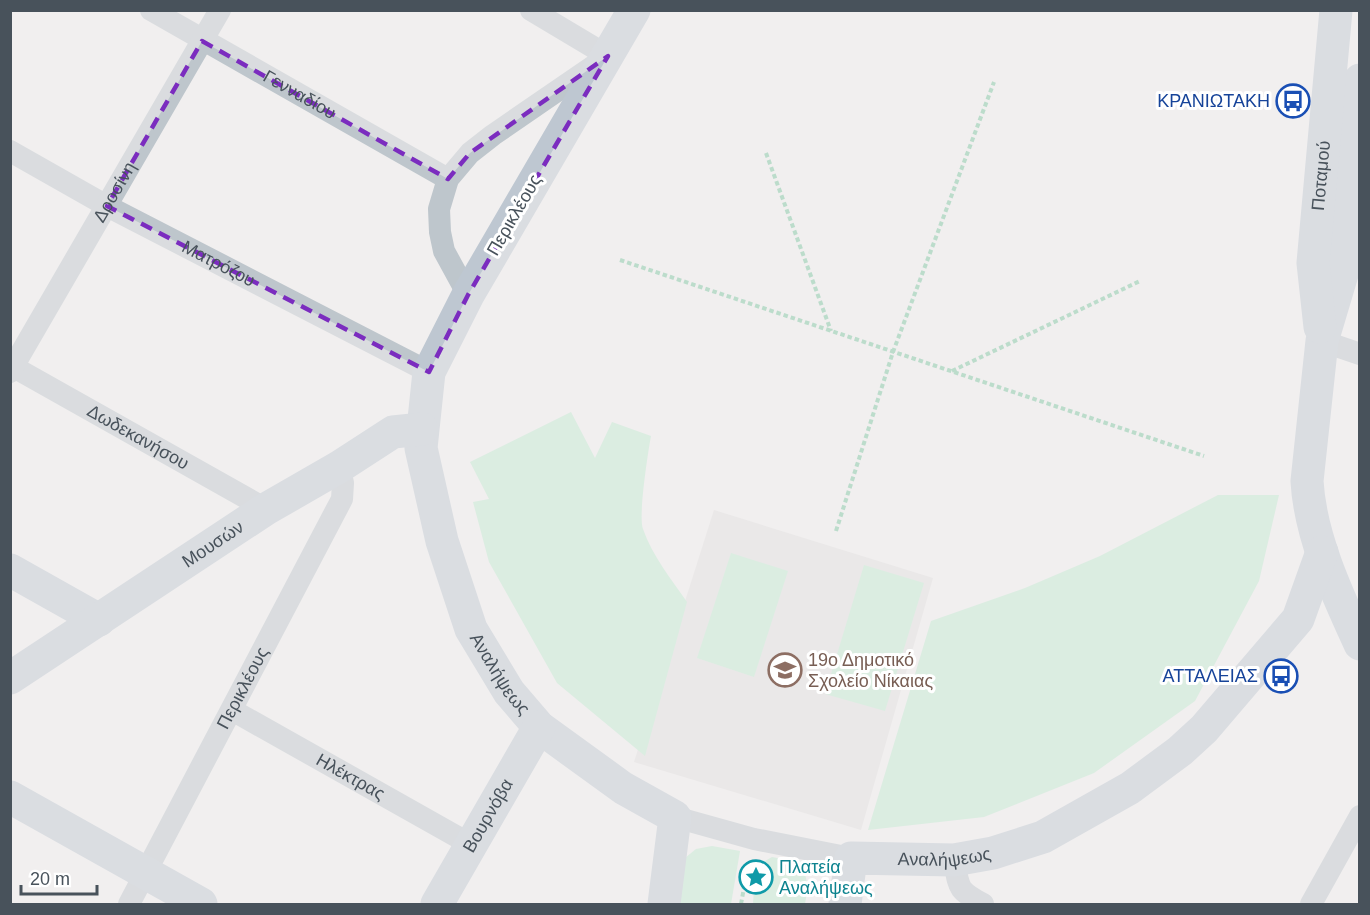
<svg xmlns="http://www.w3.org/2000/svg" width="1370" height="915" viewBox="0 0 1370 915" font-family="Helvetica,sans-serif">
<rect width="100%" height="100%" fill="#f1efef"/>
<!-- education -->
<path fill="#e2e0e0" d="M 714,510 L 933,578 L 861,830 L 634,762 Z"/>
<!-- green -->
<g fill="#c1ebd1">
<path d="M 571,412 L 595,458 L 612,422 L 651,436 C 648,452 638,517 643,529 C 652,555 671,579 687,602 L 645,756 L 557,683 L 489,562 L 473,502 L 489,499 L 470,462 Z"/>
<path d="M 1218,495 L 1279,495 L 1259,581 L 1195,701 L 1094,773 L 984,817 L 868,830 L 931,621 L 1025,588 L 1100,556 Z"/>
<path d="M 731,553 L 788,571 L 754,677 L 697,658 Z"/>
<path d="M 864,565 L 924,583 L 885,711 L 825,694 Z"/>
<path d="M 712,846 L 740,851 L 731,904 L 672,904 L 685,858 L 696,849 Z"/>
<path d="M 772,857 L 798,862 C 809,877 808,887 805,904 L 753,904 L 755,871 L 758,865 Z"/>
</g>
<g fill="none" stroke-linecap="round" stroke-linejoin="round">
<!-- path -->
<g stroke="#7cc6a1" stroke-width="4" stroke-dasharray="4.5 3" stroke-linecap="butt">
<path d="M 766,153 L 831,331"/>
<path d="M 620,260 L 1204,456"/>
<path d="M 952,371 L 1140,281"/>
<path d="M 836,531 L 893,352 L 994,82"/>
<path d="M 741,904 L 749,861"/>
</g>
<!-- street -->
<g stroke="#bec6cc" stroke-width="22">
<path id="s1" d="M 151,10 L 448,179"/>
<path id="s2" d="M 10,151 L 107,206 L 429,372"/>
<path d="M 468,295 L 444,251 L 440,232 L 439,209 L 448,179 L 470,153 L 493,135 L 608,56 L 531,10"/>
<path d="M 1322,341 L 1360,354"/>
<path id="s3" d="M 10,365 L 266,509"/>
<path id="s4" d="M 10,372 L 220,10"/>
<path id="s5" d="M 232,710 L 470,844"/>
<path d="M 675,817 L 754,839 L 851,858"/>
<path d="M 954,860 C 959,888 957,890 983,904"/>
<path id="s6" d="M 129,904 L 342,499 L 343,483 L 339,467"/>
<path d="M 1311,904 L 1360,816"/>
</g>
<!-- secondary -->
<g stroke="#bec7d1" stroke-width="33">
<path id="s7" d="M 634,10 L 468,295 L 429,372 L 421,448 L 442,541 L 471,629 L 509,692 L 539,727 L 623,788 L 675,817 L 664,904"/>
<path d="M 1360,80 L 1345,264 L 1322,341 L 1307,481 C 1310,536 1337,594 1360,644"/>
<path id="s8" d="M 1320,327 L 1313,263 L 1336,10"/>
<path d="M 10,570 L 99,620"/>
<path id="s9" d="M 10,678 L 266,509 L 339,467 L 393,432 L 422,429"/>
<path d="M 10,797 L 201,904"/>
<path id="s10" d="M 437,904 L 539,727"/>
<path id="s11" d="M 845,904 L 851,858 L 954,860 L 993,853 L 1043,837 L 1130,788 L 1180,751 L 1204,729 L 1298,619 L 1322,552"/>
</g>
</g>
<!-- marked area -->
<path d="M0 0H1370V915H0ZM 202,41 L 448,179 L 470,153 L 608,56 L 468,295 L 429,372 L 107,206 Z" fill="#f1efef" fill-opacity=".55" fill-rule="evenodd"/>
<path fill="none" stroke="#7b2cbf" stroke-width="4.5" stroke-dasharray="12 8" stroke-linejoin="round" d="M 202,41 L 448,179 L 470,153 L 608,56 L 468,295 L 429,372 L 107,206 Z"/>
<!-- icons -->
<defs>
<g id="bus-ring" transform="scale(1.725)"><circle r="9.5" fill="#fff" stroke="#1a4fb4" stroke-width="1.5"/><path d="M-5-6H5V4H4V6H2V4H-2V6H-4V4H-5ZM-3.5-4V0h7V-4ZM-3.5 1.2v1.5H-2V1.2ZM2 1.2v1.5H3.5V1.2Z" fill="#1a4fb4"/></g>
<g id="school-ring" transform="scale(1.725)"><circle r="9.5" fill="#fff" stroke="#8d6e63" stroke-width="1.5"/><path d="M0-5L7-2L0 1L-7-2ZM-4 1L0 2.5L4 1V4Q0 6-4 4Z" fill="#8d6e63"/></g>
<g id="sight-ring" transform="scale(1.725)"><circle r="9.5" fill="#fff" stroke="#0f9aa8" stroke-width="1.5"/><path d="M0-6L1.8-2.2L6-1.7L2.9 1.2L3.7 5.4L0 3.3L-3.7 5.4L-2.9 1.2L-6-1.7L-1.8-2.2Z" fill="#0f9aa8"/></g>
</defs>
<g fill-rule="evenodd">
<use href="#bus-ring" x="1293" y="101"/>
<use href="#school-ring" x="785" y="670"/>
<use href="#bus-ring" x="1281" y="676"/>
<use href="#sight-ring" x="756" y="877"/>
</g>
<g text-anchor="middle" dominant-baseline="central" stroke-width="6" stroke-linejoin="round" paint-order="stroke">
<!-- street labels -->
<g font-size="18" fill="#48525b" stroke="#fff">
<text stroke="none"><textPath href="#s1" startOffset="171">Γενναδίου</textPath></text>
<text stroke="none"><textPath href="#s8" startOffset="152">Ποταμού</textPath></text>
<text stroke="none"><textPath href="#s4" startOffset="208">Δροσίνη</textPath></text>
<text transform="translate(514 215) rotate(-60)">Περικλέους</text>
<text stroke="none"><textPath href="#s2" startOffset="237">Ματρόζου</textPath></text>
<text stroke="none"><textPath href="#s3" startOffset="147">Δωδεκανήσου</textPath></text>
<text stroke="none"><textPath href="#s9" startOffset="243">Μουσών</textPath></text>
<text stroke="none"><textPath href="#s7" startOffset="734">Αναλήψεως</textPath></text>
<text stroke="none"><textPath href="#s6" startOffset="244">Περικλέους</textPath></text>
<text stroke="none"><textPath href="#s5" startOffset="136">Ηλέκτρας</textPath></text>
<text stroke="none"><textPath href="#s10" startOffset="102">Βουρνόβα</textPath></text>
<text stroke="none"><textPath href="#s11" startOffset="140">Αναλήψεως</textPath></text>
</g>
<!-- transit labels -->
<g font-size="18" fill="#164399" stroke="#fff" text-anchor="end">
<text x="1270" y="101">ΚΡΑΝΙΩΤΑΚΗ</text>
<text x="1258" y="676">ΑΤΤΑΛΕΙΑΣ</text>
</g>
<!-- education labels -->
<g font-size="18" fill="#785e54" stroke="#fff" text-anchor="start">
<text x="808" y="660">19ο Δημοτικό<tspan x="808" dy="21">Σχολείο Νίκαιας</tspan></text>
</g>
<!-- culture labels -->
<g font-size="18" fill="#0d838f" stroke="#fff" text-anchor="start">
<text x="779" y="867">Πλατεία<tspan x="779" dy="21">Αναλήψεως</tspan></text>
</g>
</g>
<!-- border -->
<rect width="1370" height="915" fill="none" stroke="#48525b" stroke-width="24"/>
<!-- scale -->
<path d="M21 885v9h76v-9" fill="none" stroke="#48525b" stroke-width="3"/>
<text x="30" y="885" font-size="18" fill="#48525b" stroke="#ffffff" stroke-width="4.5" paint-order="stroke">20 m</text>
</svg>
